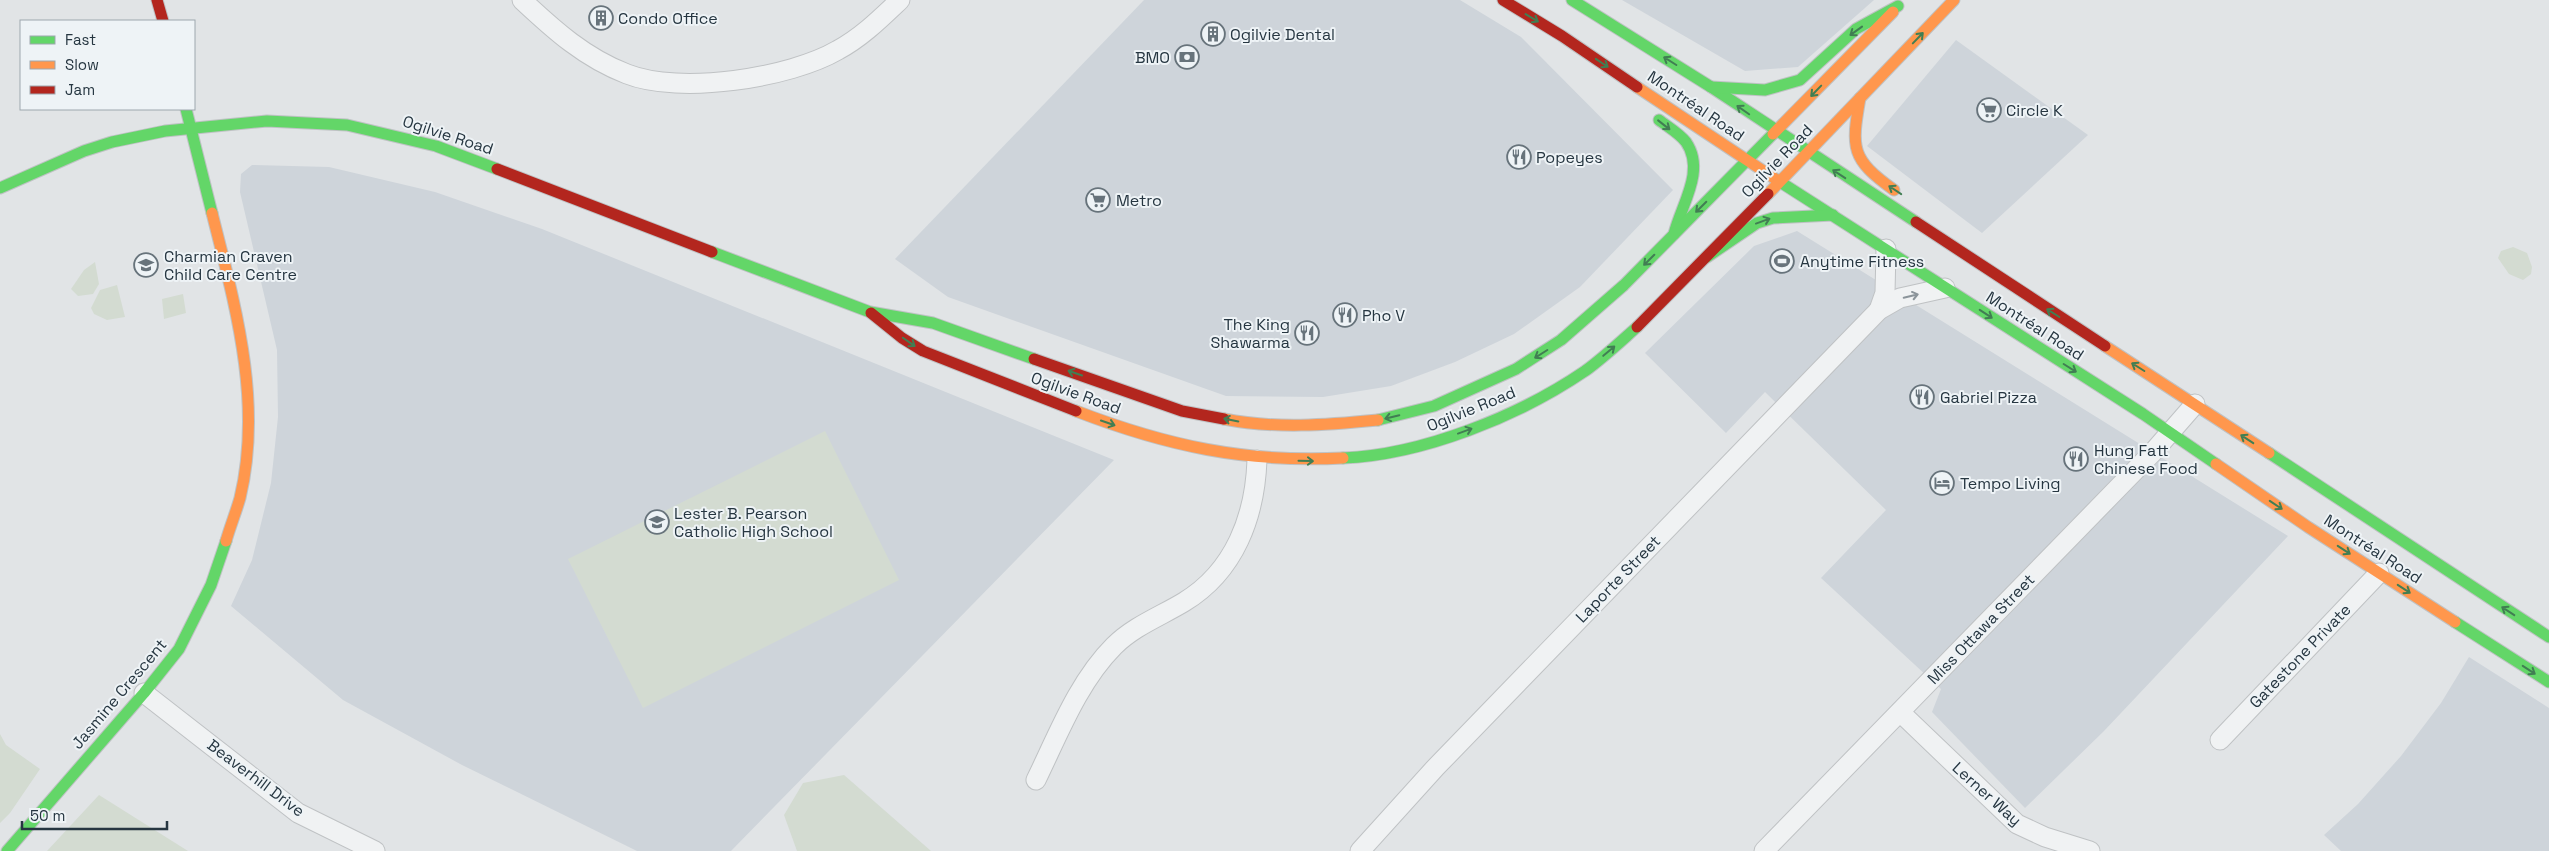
<svg xmlns="http://www.w3.org/2000/svg" width="2549" height="851" viewBox="0 0 2549 851" font-family="'Space Grotesk',sans-serif">
<rect width="100%" height="100%" fill="#e1e4e6"/>
<!-- built -->
<g fill="#ced4da">
<path d="M 1144,0 L 1460,0 L 1521,37 L 1673,190 L 1580,287 L 1514,334 L 1455,362 L 1391,386 L 1323,397 L 1226,396 L 948,297 L 895,259 Z"/>
<path d="M 1622,0 L 1874,0 L 1798,67 L 1745,71 Z"/>
<path d="M 1956,40 L 2088,135 L 1982,233 L 1867,146 Z"/>
<path d="M 252,165 L 329,167 L 435,192 L 542,229 L 1114,460 L 731,851 L 637,851 L 462,765 L 343,700 L 231,606 L 252,560 L 271,483 L 278,417 L 277,350 L 240,192 L 241,174 Z"/>
<path d="M 1797,231 L 2288,536 L 2104,731 L 2025,808 L 1932,712 L 1941,689 L 1821,578 L 1886,510 L 1765,392 L 1726,433 L 1645,353 L 1754,246 Z"/>
<path d="M 2469,657 L 2549,708 L 2549,851 L 2341,851 L 2324,835 L 2358,804 L 2401,756 L 2441,703 Z"/>
</g>
<!-- green -->
<g fill="#d3dbd1">
<path d="M 2513,247 L 2527,253 L 2532,267 L 2531,274 L 2523,280 L 2509,274 L 2498,258 L 2501,251 Z"/>
<path d="M 95,262 L 99,284 L 93,294 L 78,296 L 71,289 L 84,270 Z"/>
<path d="M 117,285 L 125,317 L 107,320 L 94,314 L 91,308 L 100,290 Z"/>
<path d="M 183,294 L 186,313 L 164,319 L 162,299 Z"/>
<path d="M 825,431 L 899,580 L 643,708 L 568,559 Z"/>
<path d="M 0,734 L 6,745 L 40,769 L 10,813 L 0,823 Z"/>
<path d="M 844,775 L 931,851 L 797,851 L 784,815 L 803,783 Z"/>
<path d="M 99,795 L 188,851 L 47,851 Z"/>
</g>
<g fill="none" stroke-linecap="round" stroke-linejoin="round">
<!-- street casing -->
<g stroke="#bfc2c4" stroke-width="21">
<g id="street">
<path d="M 522,0 C 554,30 585,58 627,74 C 680,95 790,78 838,50 C 862,37 881,18 900,0"/>
<path d="M 1879,310 L 1885,293 L 1886,249"/>
<path d="M 144,693 L 298,813 L 375,851"/>
<path d="M 1900,712 L 2017,824 L 2045,837 L 2090,851"/>
<path d="M 2220,740 L 2379,573"/>
<path d="M 1036,780 C 1058,735 1078,682 1114,646 C 1134,626 1161,616 1184,602 C 1235,571 1255,516 1257,460"/>
<path d="M 1360,851 L 1436,767 L 1879,310 L 1900,298 L 1945,288"/>
<path d="M 1764,851 L 2154,451 L 2195,404"/>
</g>
</g>
<!-- fast casing -->
<g stroke="#bfc2c4" stroke-width="13">
<g id="fast">
<path d="M 1572,0 L 1711,87 L 1916,222"/>
<path d="M 1711,87 L 1765,90 L 1800,80 L 1856,29 L 1898,6"/>
<path d="M 186,109 L 212,213"/>
<path d="M 1659,120 C 1668,127 1679,133 1686,142 C 1706,171 1681,205 1674,234"/>
<path d="M 1777,180 L 2143,414 L 2216,464"/>
<path d="M 0,188 L 84,151 L 112,142 L 165,131 L 267,121 L 347,125 L 436,146 L 497,169"/>
<path d="M 712,252 L 870,312 L 933,323 L 1034,359"/>
<path d="M 1707,257 L 1757,223 L 1773,218 L 1833,215"/>
<path d="M 1378,420 L 1434,406 L 1516,369 L 1561,340 L 1624,285 L 1773,134"/>
<path d="M 2269,453 L 2549,637"/>
<path d="M 1343,458 C 1422,455 1519,416 1585,371 C 1603,358 1620,342 1637,327"/>
<path d="M 2455,622 L 2549,682"/>
<path d="M 7,851 L 144,693 L 179,649 L 211,585 L 226,541"/>
</g>
</g>
<!-- slow casing -->
<g stroke="#bfc2c4" stroke-width="13">
<g id="slow">
<path d="M 1637,87 L 1777,180"/>
<path d="M 1860,98 C 1851,149 1851,159 1894,190"/>
<path d="M 1773,134 L 1893,12"/>
<path d="M 1768,194 L 1954,0"/>
<path d="M 212,213 C 235,305 263,402 240,498 C 236,512 230,527 226,541"/>
<path d="M 2105,346 L 2269,453"/>
<path d="M 1076,411 C 1167,446 1246,463 1343,458"/>
<path d="M 1224,419 C 1275,429 1327,425 1378,420"/>
<path d="M 2216,464 L 2308,527 L 2455,622"/>
</g>
</g>
<!-- jam casing -->
<g stroke="#bfc2c4" stroke-width="13">
<g id="jam">
<path d="M 157,0 L 163,21"/>
<path d="M 1503,0 L 1562,36 L 1637,87"/>
<path d="M 497,169 L 712,252"/>
<path d="M 1916,222 L 2105,346"/>
<path d="M 871,313 L 902,338 L 923,351 L 1076,411"/>
<path d="M 1637,327 L 1768,194"/>
<path d="M 1034,359 L 1182,411 L 1224,419"/>
</g>
</g>
<!-- street -->
<use href="#street" stroke="#f0f2f3" stroke-width="19"/>
<!-- fast -->
<use href="#fast" stroke="#63d668" stroke-width="11"/>
<!-- slow -->
<use href="#slow" stroke="#ff974d" stroke-width="11"/>
<!-- jam -->
<use href="#jam" stroke="#b3261e" stroke-width="11"/>
</g>
<!-- one-way arrows -->
<defs><path id="oneway-shaft" d="M-6 0H5M1.5-3L5.5 0L1.5 3" fill="none" stroke-width="1.6" stroke-linecap="round" stroke-linejoin="round" transform="scale(1.25)"/></defs>
<g stroke="#417e53">
<use href="#oneway-shaft" transform="translate(1532 18) rotate(31)"/>
<use href="#oneway-shaft" transform="translate(1856 31) rotate(144)"/>
<use href="#oneway-shaft" transform="translate(1918 38) rotate(-46)"/>
<use href="#oneway-shaft" transform="translate(1670 61) rotate(-148)"/>
<use href="#oneway-shaft" transform="translate(1602 63) rotate(34)"/>
<use href="#oneway-shaft" transform="translate(1816 91) rotate(134)"/>
<use href="#oneway-shaft" transform="translate(1743 110) rotate(-145)"/>
<use href="#oneway-shaft" transform="translate(1664 125) rotate(38)"/>
<use href="#oneway-shaft" transform="translate(1839 174) rotate(-147)"/>
<use href="#oneway-shaft" transform="translate(1895 190) rotate(-146)"/>
<use href="#oneway-shaft" transform="translate(1701 207) rotate(135)"/>
<use href="#oneway-shaft" transform="translate(1763 221) rotate(-20)"/>
<use href="#oneway-shaft" transform="translate(1649 260) rotate(135)"/>
<use href="#oneway-shaft" transform="translate(2053 313) rotate(-148)"/>
<use href="#oneway-shaft" transform="translate(1986 314) rotate(33)"/>
<use href="#oneway-shaft" transform="translate(909 342) rotate(35)"/>
<use href="#oneway-shaft" transform="translate(1609 351) rotate(-40)"/>
<use href="#oneway-shaft" transform="translate(1541 354) rotate(148)"/>
<use href="#oneway-shaft" transform="translate(2138 367) rotate(-148)"/>
<use href="#oneway-shaft" transform="translate(2070 368) rotate(32)"/>
<use href="#oneway-shaft" transform="translate(1075 373) rotate(-161)"/>
<use href="#oneway-shaft" transform="translate(1392 417) rotate(167)"/>
<use href="#oneway-shaft" transform="translate(1231 420) rotate(-169)"/>
<use href="#oneway-shaft" transform="translate(1108 423) rotate(19)"/>
<use href="#oneway-shaft" transform="translate(1465 431) rotate(-20)"/>
<use href="#oneway-shaft" transform="translate(2247 439) rotate(-147)"/>
<use href="#oneway-shaft" transform="translate(1306 461) rotate(1)"/>
<use href="#oneway-shaft" transform="translate(2276 505) rotate(34)"/>
<use href="#oneway-shaft" transform="translate(2344 550) rotate(33)"/>
<use href="#oneway-shaft" transform="translate(2404 589) rotate(33)"/>
<use href="#oneway-shaft" transform="translate(2508 611) rotate(-147)"/>
<use href="#oneway-shaft" transform="translate(2529 670) rotate(33)"/>
</g>
<use stroke="#8b949a" href="#oneway-shaft" transform="translate(1911 296) rotate(-13)"/>
<!-- icons -->
<defs>
<g id="building-ring" transform="scale(1.25)"><circle r="9.5" fill="#eef3f6" stroke="#67737b" stroke-width="1.5"/><path d="M-4-6H4V6H1V3H-1V6H-4ZM-2.5-4.3h1.7v1.8h-1.7ZM.8-4.3h1.7v1.8H.8ZM-2.5-1h1.7V.8h-1.7ZM.8-1h1.7V.8H.8Z" fill="#67737b"/></g>
<g id="bank-ring" transform="scale(1.25)"><circle r="9.5" fill="#eef3f6" stroke="#67737b" stroke-width="1.5"/><path d="M-6-4H6V4H-6ZM0-2.3a2.3 2.3 0 1 0 0 4.6a2.3 2.3 0 1 0 0-4.6Z" fill="#67737b"/></g>
<g id="supermarket-ring" transform="scale(1.25)"><circle r="9.5" fill="#eef3f6" stroke="#67737b" stroke-width="1.5"/><path d="M-6-5.5h2.5l.6 2H6L4.5 2H-2.5L-4.4-4H-6ZM-1.5 3.2a1.3 1.3 0 1 0 .1 0ZM3 3.2a1.3 1.3 0 1 0 .1 0Z" fill="#67737b"/></g>
<g id="restaurant-ring" transform="scale(1.25)"><circle r="9.5" fill="#eef3f6" stroke="#67737b" stroke-width="1.5"/><path d="M-5-6h1v4h1v-4h1v4h1v-4h1v5L-1.5 .5V6h-2V.5L-5-1ZM5-6V6H3V1.5H1.5Q1.5-4 5-6Z" fill="#67737b"/></g>
<g id="stadium-ring" transform="scale(1.25)"><circle r="9.5" fill="#eef3f6" stroke="#67737b" stroke-width="1.5"/><path d="M0-5a6.5 5 0 1 0 0 10a6.5 5 0 1 0 0-10ZM-3.5-1.8h7v3.6h-7Z" fill="#67737b"/></g>
<g id="school-ring" transform="scale(1.25)"><circle r="9.5" fill="#eef3f6" stroke="#67737b" stroke-width="1.5"/><path d="M0-5L7-2L0 1L-7-2ZM-4 1L0 2.5L4 1V4Q0 6-4 4Z" fill="#67737b"/></g>
<g id="hotel-ring" transform="scale(1.25)"><circle r="9.5" fill="#eef3f6" stroke="#67737b" stroke-width="1.5"/><path d="M-6-4.5h1.5V1H6V5H4.5V3h-9V5H-6ZM-4 0a1.8 1.8 0 1 1 3.6 0ZM.5 0V-2.5h3Q6-2.5 6 0Z" fill="#67737b"/></g>
</defs>
<g fill-rule="evenodd">
<use href="#building-ring" x="601" y="18"/>
<use href="#building-ring" x="1213" y="34"/>
<use href="#bank-ring" x="1187" y="57"/>
<use href="#supermarket-ring" x="1989" y="110"/>
<use href="#restaurant-ring" x="1519" y="157"/>
<use href="#supermarket-ring" x="1098" y="200"/>
<use href="#stadium-ring" x="1782" y="261"/>
<use href="#school-ring" x="146" y="265"/>
<use href="#restaurant-ring" x="1345" y="315"/>
<use href="#restaurant-ring" x="1307" y="333"/>
<use href="#restaurant-ring" x="1922" y="397"/>
<use href="#restaurant-ring" x="2076" y="459"/>
<use href="#hotel-ring" x="1942" y="483"/>
<use href="#school-ring" x="657" y="522"/>
</g>
<g text-anchor="middle" dominant-baseline="central" stroke-width="4" stroke-linejoin="round" paint-order="stroke">
<!-- poi labels -->
<g font-size="16" fill="#263641" stroke="#eef3f6" text-anchor="start">
<text x="618" y="18">Condo Office</text>
<text x="1230" y="34">Ogilvie Dental</text>
<text x="1170" y="57" text-anchor="end">BMO</text>
<text x="2006" y="110">Circle K</text>
<text x="1536" y="157">Popeyes</text>
<text x="1116" y="200">Metro</text>
<text x="164" y="256">Charmian Craven<tspan x="164" dy="18">Child Care Centre</tspan></text>
<text x="1800" y="261">Anytime Fitness</text>
<text x="1362" y="315">Pho V</text>
<text x="1290" y="324" text-anchor="end">The King<tspan x="1290" dy="18">Shawarma</tspan></text>
<text x="1940" y="397">Gabriel Pizza</text>
<text x="2094" y="450">Hung Fatt<tspan x="2094" dy="18">Chinese Food</tspan></text>
<text x="1960" y="483">Tempo Living</text>
<text x="674" y="513">Lester B. Pearson<tspan x="674" dy="18">Catholic High School</tspan></text>
</g>
<!-- street labels -->
<g font-size="16" fill="#263641" stroke="#eef3f6">
<text transform="translate(1696 106) rotate(34)">Montréal Road</text>
<text transform="translate(448 135) rotate(18)">Ogilvie Road</text>
<text transform="translate(1777 161) rotate(-46)">Ogilvie Road</text>
<text transform="translate(2035 326) rotate(33)">Montréal Road</text>
<text transform="translate(1076 393) rotate(20)">Ogilvie Road</text>
<text transform="translate(1471 409) rotate(-22)">Ogilvie Road</text>
<text transform="translate(2373 549) rotate(33)">Montréal Road</text>
<text transform="translate(1618 579) rotate(-46)">Laporte Street</text>
<text transform="translate(1981 629) rotate(-46)">Miss Ottawa Street</text>
<text transform="translate(2300 656) rotate(-46)">Gatestone Private</text>
<text transform="translate(119 694) rotate(-50)">Jasmine Crescent</text>
<text transform="translate(256 778) rotate(37)">Beaverhill Drive</text>
<text transform="translate(1987 794) rotate(42)">Lerner Way</text>
</g>
</g>
<!-- legend -->
<rect x="20" y="20" width="175" height="90" fill="#eef3f6" stroke="#9ea7ae"/>
<rect x="30" y="36" width="25" height="8" fill="#63d668" stroke="#9ea7ae"/>
<text x="65" y="45" font-size="15" fill="#263641">Fast</text>
<rect x="30" y="61" width="25" height="8" fill="#ff974d" stroke="#9ea7ae"/>
<text x="65" y="70" font-size="15" fill="#263641">Slow</text>
<rect x="30" y="86" width="25" height="8" fill="#b3261e" stroke="#9ea7ae"/>
<text x="65" y="95" font-size="15" fill="#263641">Jam</text>
<!-- scale -->
<path d="M22 821v8h145v-8" fill="none" stroke="#263641" stroke-width="2.5"/>
<text x="30" y="821" font-size="15" fill="#263641" stroke="#eef3f6" stroke-width="4" paint-order="stroke">50 m</text>
</svg>
